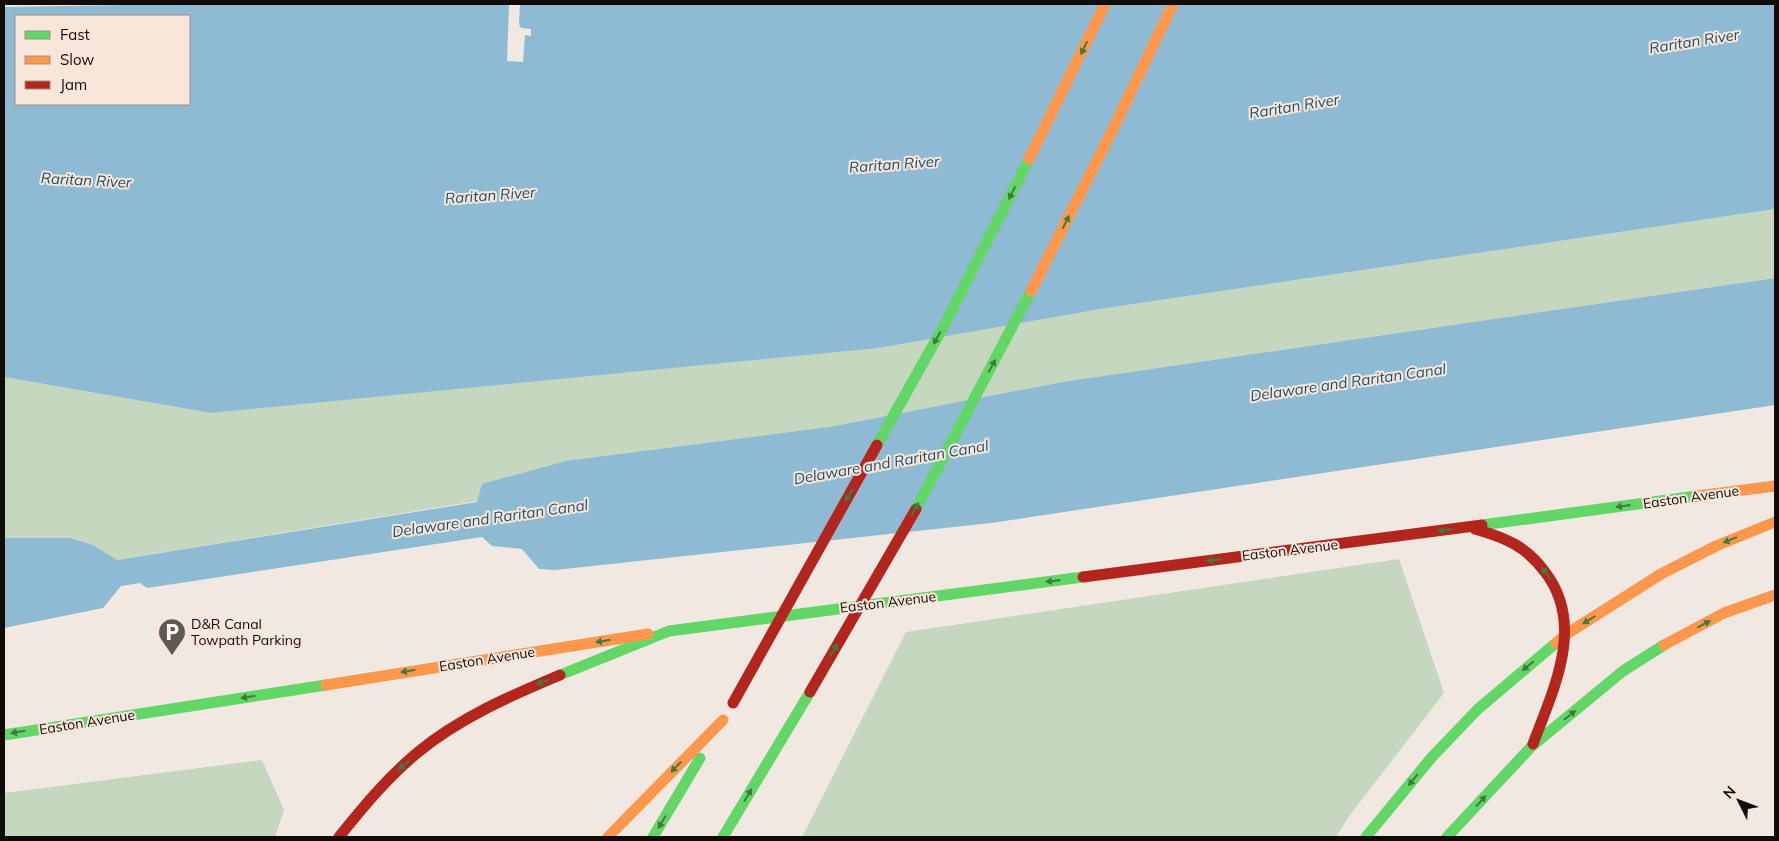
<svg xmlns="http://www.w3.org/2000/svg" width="1779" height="841" viewBox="0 0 1779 841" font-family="Mulish,sans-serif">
<rect width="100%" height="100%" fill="#f2e8e2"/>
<!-- green -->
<g fill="#c5d7be">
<path d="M 1775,209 L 1775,278 L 1062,382 L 477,501 L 116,560 L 93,545 L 71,538 L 4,538 L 4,377 L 211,413 L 1100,309 Z"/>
<path d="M 1399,559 L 1444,693 L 1350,815 L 1336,837 L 802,837 L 906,632 Z"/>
<path d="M 262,760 L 284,810 L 275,837 L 4,837 L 4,793 Z"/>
</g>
<!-- water -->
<g fill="#8fbad3" fill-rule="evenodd">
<path d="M 183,4 L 1775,4 L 1775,209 L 1100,309 L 878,348 L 211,413 L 4,377 L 4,7 ZM 16,16 L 189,16 L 189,104 L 16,104 Z"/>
<path d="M 1775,278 L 1775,405 L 991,523 L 555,570 L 539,569 L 522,549 L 492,546 L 482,537 L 147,588 L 140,583 L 121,586 L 103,608 L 4,628 L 4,538 L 71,538 L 93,545 L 117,560 L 477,502 L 482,484 L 566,461 L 830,427 L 1062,382 Z"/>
</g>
<!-- pier -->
<path fill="#f2e8e2" d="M 509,4 L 520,4 L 519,24 L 521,28 L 531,29 L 531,36 L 525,35 L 523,62 L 507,61 Z"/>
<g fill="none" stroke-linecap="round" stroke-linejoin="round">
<!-- fast -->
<g stroke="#63d668" stroke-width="11">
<path d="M 1482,525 L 1697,496"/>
<path d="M 669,631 L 1083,577"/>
<path d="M 560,675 L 669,631"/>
<path d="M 4,735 L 326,685"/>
<path d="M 653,837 L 700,758"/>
<path d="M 723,837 L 810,692"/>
<path d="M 1366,837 L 1432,757 L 1478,709 L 1556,643"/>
<path d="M 1447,837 L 1532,746 L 1623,671 L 1664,645"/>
</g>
<!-- slow -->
<g stroke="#ff974d" stroke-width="11">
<path d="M 1697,496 L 1775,486"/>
<path d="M 1556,643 L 1565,635 L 1661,574 L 1716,546 L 1775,522"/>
<path d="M 1664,645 L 1724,613 L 1775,595"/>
<path d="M 326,685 L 648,634"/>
<path d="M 608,837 L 723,720"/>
</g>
<!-- jam -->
<g stroke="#b3261e" stroke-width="11">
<path d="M 1475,529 C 1506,538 1526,546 1545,572 C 1586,625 1553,690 1533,744"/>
<path d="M 1083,577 L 1482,525"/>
<path d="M 339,837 C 363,807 387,778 417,753 C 459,718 510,696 560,675"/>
</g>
<!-- fast-bridge -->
<g stroke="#63d668" stroke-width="11">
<path d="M 877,445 L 946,322 L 1029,159"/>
<path d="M 916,509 L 1031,291"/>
</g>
<!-- slow-bridge -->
<g stroke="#ff974d" stroke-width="11">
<path d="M 1029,159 L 1105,4"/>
<path d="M 1031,291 L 1114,127 L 1173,4"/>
</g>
<!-- jam-bridge -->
<g stroke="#b3261e" stroke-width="11">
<path d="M 810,692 L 916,509"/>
<path d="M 733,703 L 877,445"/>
</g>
</g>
<!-- one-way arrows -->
<defs><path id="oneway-solid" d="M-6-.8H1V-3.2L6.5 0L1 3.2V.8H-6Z" transform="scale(1.25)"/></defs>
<g fill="#3f7b3d">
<use href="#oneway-solid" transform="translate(1084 48) rotate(116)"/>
<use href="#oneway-solid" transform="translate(1012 193) rotate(117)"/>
<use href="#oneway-solid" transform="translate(1066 222) rotate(-64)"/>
<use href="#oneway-solid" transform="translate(937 338) rotate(119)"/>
<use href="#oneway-solid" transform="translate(992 366) rotate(-62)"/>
<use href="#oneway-solid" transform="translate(849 495) rotate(119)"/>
<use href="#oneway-solid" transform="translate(1623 506) rotate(172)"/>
<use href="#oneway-solid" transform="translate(915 509) rotate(-60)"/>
<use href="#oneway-solid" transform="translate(1445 530) rotate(173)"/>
<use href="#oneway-solid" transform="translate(1730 540) rotate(158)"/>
<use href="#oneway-solid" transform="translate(1214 560) rotate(173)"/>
<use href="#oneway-solid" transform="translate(1546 573) rotate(-128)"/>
<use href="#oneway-solid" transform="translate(1053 581) rotate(173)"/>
<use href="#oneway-solid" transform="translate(1589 620) rotate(148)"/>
<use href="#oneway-solid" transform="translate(1704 624) rotate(-28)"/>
<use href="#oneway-solid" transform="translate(603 641) rotate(171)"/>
<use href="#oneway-solid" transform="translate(834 650) rotate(-60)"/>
<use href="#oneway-solid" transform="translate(1528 666) rotate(140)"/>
<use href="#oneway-solid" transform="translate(408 671) rotate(171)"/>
<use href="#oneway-solid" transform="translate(543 682) rotate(158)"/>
<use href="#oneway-solid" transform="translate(248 697) rotate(171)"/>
<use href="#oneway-solid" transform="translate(1570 715) rotate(-39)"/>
<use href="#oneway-solid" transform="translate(18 732) rotate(171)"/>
<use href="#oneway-solid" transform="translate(404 765) rotate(139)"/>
<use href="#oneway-solid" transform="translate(676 767) rotate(134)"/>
<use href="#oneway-solid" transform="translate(1413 780) rotate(129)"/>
<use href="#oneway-solid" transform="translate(748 795) rotate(-59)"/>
<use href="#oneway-solid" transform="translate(1481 801) rotate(-47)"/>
<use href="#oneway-solid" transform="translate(662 822) rotate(121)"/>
</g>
<!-- icons -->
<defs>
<g id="parking-pin" transform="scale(1.4375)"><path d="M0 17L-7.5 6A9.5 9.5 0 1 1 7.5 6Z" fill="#605955" stroke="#f9e6db"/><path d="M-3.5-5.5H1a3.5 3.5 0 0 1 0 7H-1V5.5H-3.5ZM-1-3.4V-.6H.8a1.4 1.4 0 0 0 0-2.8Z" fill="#fff"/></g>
</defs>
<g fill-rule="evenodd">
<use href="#parking-pin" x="172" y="632"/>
</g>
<g text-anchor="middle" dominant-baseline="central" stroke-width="4" stroke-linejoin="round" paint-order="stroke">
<!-- street labels -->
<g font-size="14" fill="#120c09" stroke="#f9e6db">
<text transform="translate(1691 497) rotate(-8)">Easton Avenue</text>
<text transform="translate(1290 550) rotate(-7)">Easton Avenue</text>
<text transform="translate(888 602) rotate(-7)">Easton Avenue</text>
<text transform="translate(487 659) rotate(-9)">Easton Avenue</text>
<text transform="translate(87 722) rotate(-9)">Easton Avenue</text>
</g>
<!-- poi labels -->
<g font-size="14" fill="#120c09" stroke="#f9e6db" text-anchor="start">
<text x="191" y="624">D&amp;R Canal<tspan x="191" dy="16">Towpath Parking</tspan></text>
</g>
<!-- water labels -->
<g font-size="15" font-style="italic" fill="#1b506b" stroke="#f9e6db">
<text transform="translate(1694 41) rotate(-9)">Raritan River</text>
<text transform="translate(1294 106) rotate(-9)">Raritan River</text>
<text transform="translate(894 164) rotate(-4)">Raritan River</text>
<text transform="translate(86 180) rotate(3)">Raritan River</text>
<text transform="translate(490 195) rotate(-4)">Raritan River</text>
<text transform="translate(1348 382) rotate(-8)">Delaware and Raritan Canal</text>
<text transform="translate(891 462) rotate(-10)">Delaware and Raritan Canal</text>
<text transform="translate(490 518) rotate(-8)">Delaware and Raritan Canal</text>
</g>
</g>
<!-- border -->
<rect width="1779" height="841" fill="none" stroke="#120c09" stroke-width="10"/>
<!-- legend -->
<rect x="15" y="15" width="175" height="90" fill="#f9e6db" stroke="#9d8f87"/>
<rect x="25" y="31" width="25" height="8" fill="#63d668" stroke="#9d8f87"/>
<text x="60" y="40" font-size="15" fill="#120c09">Fast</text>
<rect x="25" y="56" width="25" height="8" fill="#ff974d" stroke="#9d8f87"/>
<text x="60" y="65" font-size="15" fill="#120c09">Slow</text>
<rect x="25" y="81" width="25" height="8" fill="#b3261e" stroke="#9d8f87"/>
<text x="60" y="90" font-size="15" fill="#120c09">Jam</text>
<!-- north arrow -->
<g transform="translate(1739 801) rotate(312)" stroke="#f9e6db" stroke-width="4" paint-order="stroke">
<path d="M0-4L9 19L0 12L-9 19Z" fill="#120c09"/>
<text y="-8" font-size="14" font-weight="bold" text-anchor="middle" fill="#120c09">N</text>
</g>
</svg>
